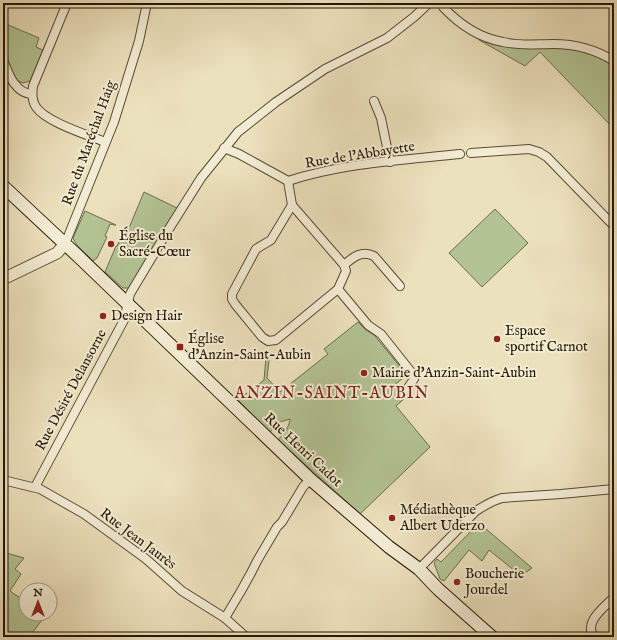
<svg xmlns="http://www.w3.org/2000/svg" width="617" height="640" viewBox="0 0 617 640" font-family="'IM FELL English',serif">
<rect width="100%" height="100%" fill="#ece1bd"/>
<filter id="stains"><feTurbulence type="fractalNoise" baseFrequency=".005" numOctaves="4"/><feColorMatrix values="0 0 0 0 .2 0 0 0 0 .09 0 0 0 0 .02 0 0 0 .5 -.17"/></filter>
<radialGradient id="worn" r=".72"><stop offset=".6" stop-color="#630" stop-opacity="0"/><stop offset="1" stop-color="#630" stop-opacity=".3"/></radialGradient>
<!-- green -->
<g fill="#b3c394" stroke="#6c6d4c">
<path d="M 3,19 L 7,21 L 6,24 L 39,38 L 36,47 L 43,50 L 30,81 L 23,83 L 16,80 L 3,52 Z"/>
<path d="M 480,35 L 502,42 L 568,45 L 614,61 L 614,129 L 540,52 L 525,66 L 479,40 Z"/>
<path d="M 144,192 L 177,208 L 129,288 L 123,288 L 105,272 L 116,246 L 117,246 L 123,234 L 126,235 Z"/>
<path d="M 495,209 L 528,243 L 482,287 L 449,253 Z"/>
<path d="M 85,211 L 116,225 L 114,225 L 110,224 L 105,236 L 107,237 L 97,258 L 93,261 L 76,244 L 73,238 Z"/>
<path d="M 358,322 L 366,330 L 374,335 L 407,375 L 393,386 L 404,399 L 396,406 L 430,447 L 360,514 L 278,440 C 284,433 289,428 290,419 L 280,422 L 270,432 L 238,400 L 264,380 L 266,357 L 269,360 L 267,378 L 280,392 L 328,354 L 324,349 Z"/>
<path d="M 479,523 L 532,568 L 521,576 L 489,550 L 482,561 L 469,550 L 444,581 L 440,579 L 434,563 L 437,559 L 441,562 Z"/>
<path d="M 3,552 L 24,558 L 15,569 L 21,574 L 10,591 L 26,602 L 26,614 L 42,614 L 45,616 L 29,637 L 3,637 Z"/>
</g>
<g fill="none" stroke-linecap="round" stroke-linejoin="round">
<!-- minor casing -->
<g stroke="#564a32" stroke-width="10">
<g id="minor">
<path d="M 67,3 L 33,86 C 32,93 32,101 36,107 C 46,122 88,135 105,142"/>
<path d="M 443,7 C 459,24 480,38 503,42 C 520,46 536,44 553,44 C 575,44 595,49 614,61"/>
<path d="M 3,60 C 9,75 15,93 32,94"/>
<path d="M 374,101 L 381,118 L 390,162"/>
<path d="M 224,148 L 239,154 L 288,181 C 343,163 403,160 460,154"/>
<path d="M 471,153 L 529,149 L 539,152 L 547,157 L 614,226"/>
<path d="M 288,181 L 292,205 L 344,265 L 346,271 L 338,289 L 368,325 L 381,334 L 412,373 L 414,379 L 407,389"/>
<path d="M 292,205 L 271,240 L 256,249 L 232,294 L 232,299 L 235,304 L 262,337 L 268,341 L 276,340 L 338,289"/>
<path d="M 65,244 L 114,122 L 139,41 L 147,3"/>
<path d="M 344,265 C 353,257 362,250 374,256 L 400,286"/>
<path d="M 3,480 L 40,489 L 84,514 L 146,559 L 182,591 L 225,618 L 246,637"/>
<path d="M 35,487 L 124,320 L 130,294 L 167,232 L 201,178 L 238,132 L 276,102 L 325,69 L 387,38 L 414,17 L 429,3"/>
<path d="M 419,569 L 476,511 C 485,505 492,501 502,498 L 561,494 L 614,489"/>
<path d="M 225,618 L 241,591 L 251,573 L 257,561 L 277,527 L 282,522 L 303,487 L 310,479"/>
<path d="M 594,637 C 583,622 604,608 614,597"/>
</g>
</g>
<!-- tertiary casing -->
<g stroke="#564a32" stroke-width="13">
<path id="tertiary" d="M 3,279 L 57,253 L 65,244"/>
</g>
<!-- secondary casing -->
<g stroke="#241703" stroke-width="14">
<path id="secondary" d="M 3,186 L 80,258 L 310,479 L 389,547 L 419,569 L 438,589 L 492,637"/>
</g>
<!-- minor -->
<use href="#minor" stroke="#f3ecd4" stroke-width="8"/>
<!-- tertiary -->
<use href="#tertiary" stroke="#f3ecd4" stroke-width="11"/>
<!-- secondary -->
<use href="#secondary" stroke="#f3ecd4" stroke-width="12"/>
</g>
<!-- markers -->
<g fill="#8f2418" stroke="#f3ecd4" stroke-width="1.5">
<circle cx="111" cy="244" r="4"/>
<circle cx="103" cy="316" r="4"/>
<circle cx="497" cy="339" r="4"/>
<rect x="176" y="343" width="8" height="8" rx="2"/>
<circle cx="364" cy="373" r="4"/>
<circle cx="392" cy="518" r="4"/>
<circle cx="457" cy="582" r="4"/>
</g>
<g text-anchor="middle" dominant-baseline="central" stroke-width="4" stroke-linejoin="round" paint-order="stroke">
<!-- street labels -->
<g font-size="14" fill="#241703" stroke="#f3ecd4">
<text transform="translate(89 143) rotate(-70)">Rue du Maréchal Haig</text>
<text transform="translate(360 155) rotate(-9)">Rue de l'Abbayette</text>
<text transform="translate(71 390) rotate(-62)">Rue Désiré Delansorne</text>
<text transform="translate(303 450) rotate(43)">Rue Henri Cadot</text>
<text transform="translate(138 539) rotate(37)">Rue Jean Jaurès</text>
</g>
<!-- poi labels -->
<g font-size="14" fill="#241703" stroke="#f3ecd4" text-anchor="start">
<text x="119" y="236">Église du<tspan x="119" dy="16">Sacré-Cœur</tspan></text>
<text x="111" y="316">Design Hair</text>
<text x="505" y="331">Espace<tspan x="505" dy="16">sportif Carnot</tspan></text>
<text x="188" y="339">Église<tspan x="188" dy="16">d'Anzin-Saint-Aubin</tspan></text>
<text x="372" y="373">Mairie d'Anzin-Saint-Aubin</text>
<text x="400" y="510">Médiathèque<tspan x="400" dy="16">Albert Uderzo</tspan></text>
<text x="465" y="574">Boucherie<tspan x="465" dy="16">Jourdel</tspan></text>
</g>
<!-- quarter labels -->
<g font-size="16" letter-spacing="1" fill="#7a1f14" stroke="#f3ecd4">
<text x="332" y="394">ANZIN-SAINT-AUBIN</text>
</g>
</g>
<!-- margin -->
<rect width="617" height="640" fill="none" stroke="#ece1bd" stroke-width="16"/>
<rect x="4" y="4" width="609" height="632" fill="none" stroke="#241703" stroke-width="2"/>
<rect x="8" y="8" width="601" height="624" fill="none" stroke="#241703"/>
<!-- north arrow -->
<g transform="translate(38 602)"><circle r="19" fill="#f3ecd4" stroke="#a09780"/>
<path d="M0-3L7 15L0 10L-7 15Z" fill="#8f2418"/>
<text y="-6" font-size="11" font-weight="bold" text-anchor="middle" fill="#241703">N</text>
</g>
<rect width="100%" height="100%" filter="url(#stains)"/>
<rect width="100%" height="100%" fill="url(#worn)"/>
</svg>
